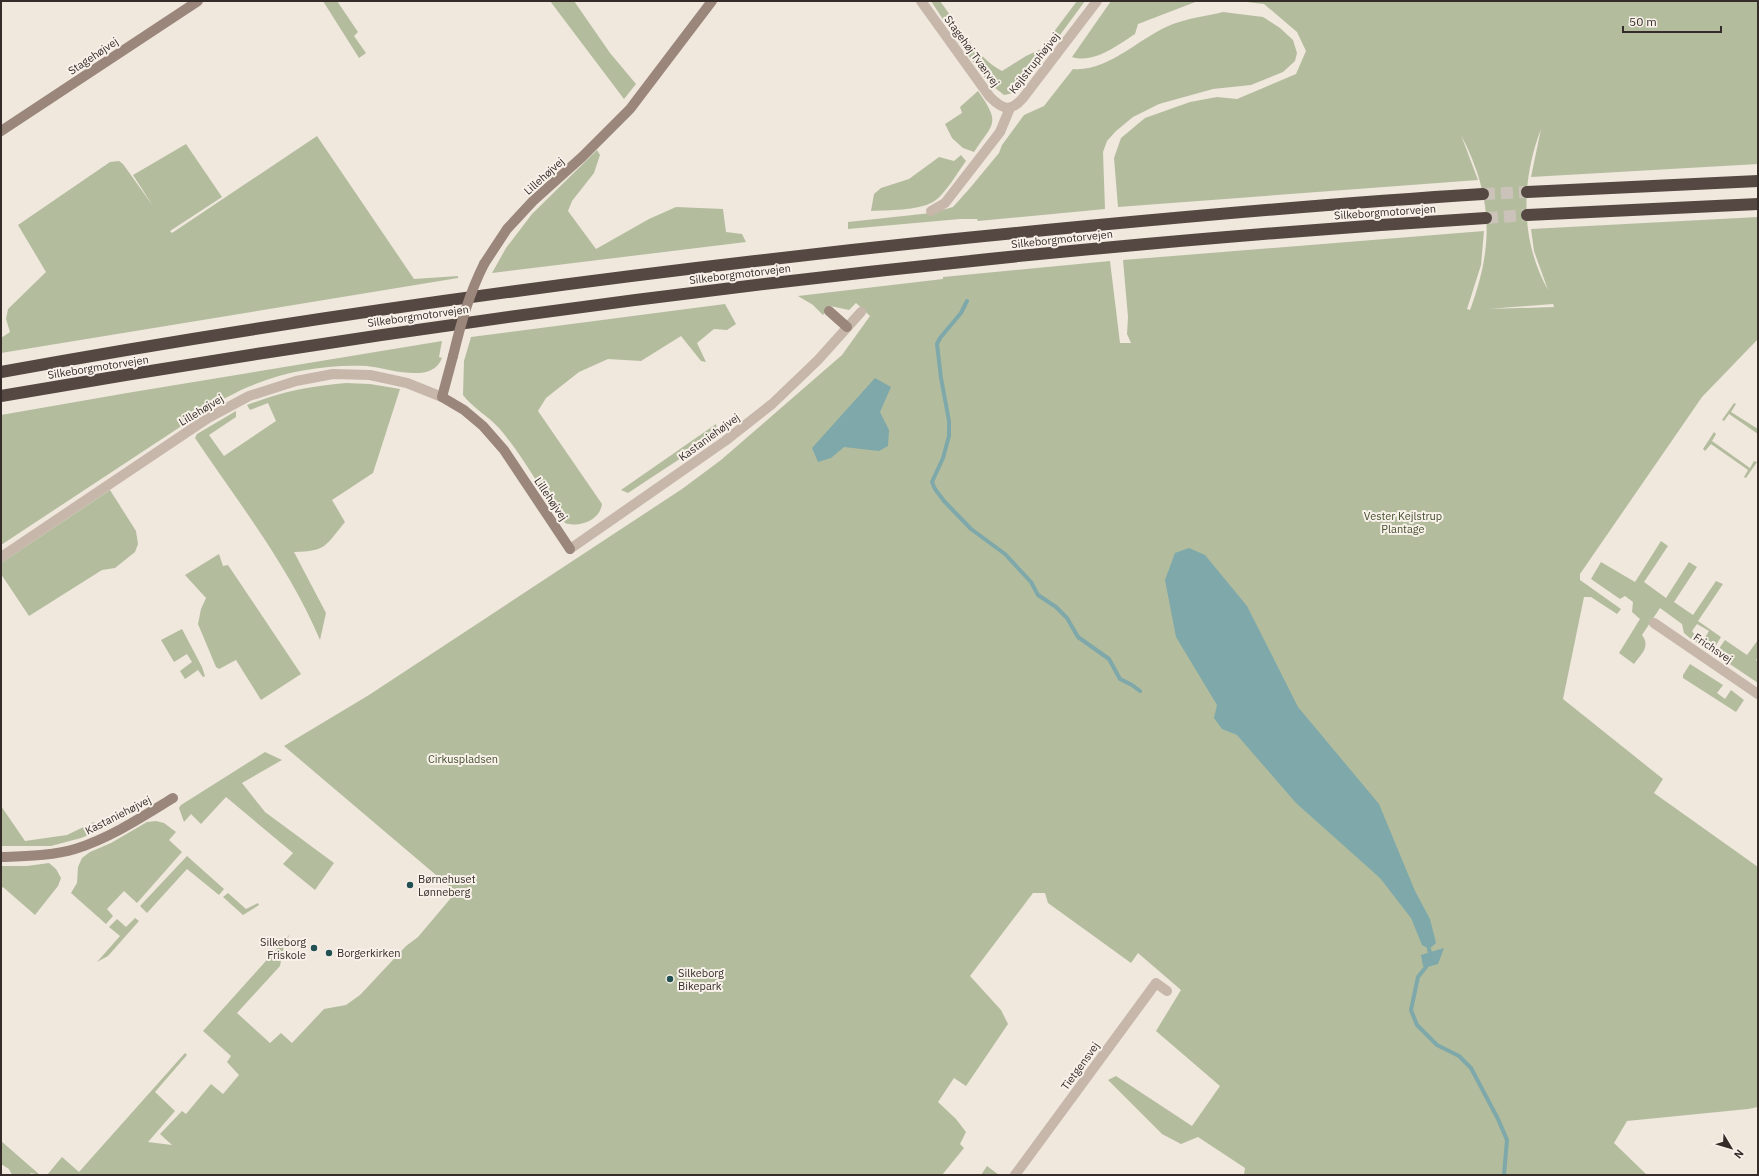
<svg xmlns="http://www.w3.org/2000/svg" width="1759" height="1176" viewBox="0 0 1759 1176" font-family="'IBM Plex Sans',sans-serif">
<rect width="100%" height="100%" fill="#f0e7dd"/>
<!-- green -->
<g fill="#b3bd9e" fill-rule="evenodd">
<path d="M 323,1 L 337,1 L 358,32 L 354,36 L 366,53 L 359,58 Z"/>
<path d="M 550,1 L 574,1 L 610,53 L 636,84 L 624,99 Z"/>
<path d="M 931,1 L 940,1 C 957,24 977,58 1002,71 L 1026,56 L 1041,49 L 1077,1 L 1085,1 L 1018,92 L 1004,95 L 989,83 L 958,42 L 960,38 L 950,23 L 944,21 Z"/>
<path d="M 1111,1 L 1198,1 L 1138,24 L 1135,34 C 1118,45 1094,64 1072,57 Z"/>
<path d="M 1238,1 L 1758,1 L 1758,164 L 1531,177 L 1541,129 C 1521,181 1520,240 1548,290 L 1534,251 L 1531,229 L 1758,217 L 1758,339 L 1702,397 L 1580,574 L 1580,580 L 1621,609 L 1617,614 L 1591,597 L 1584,597 L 1563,699 L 1663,779 L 1654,793 L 1758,867 L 1758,1107 L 1748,1109 L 1627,1121 L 1614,1143 L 1647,1175 L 1244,1175 L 1245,1168 L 1198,1137 L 1181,1144 L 1162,1134 L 1108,1080 L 1116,1076 L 1192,1126 L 1220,1086 L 1156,1031 L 1181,990 L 1138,953 L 1131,963 L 1048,903 L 1045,893 L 1033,893 L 970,976 L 1001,1010 L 1008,1024 L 966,1086 L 954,1078 L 938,1102 L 956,1119 L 966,1132 L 960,1144 L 964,1148 L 942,1175 L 47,1175 L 62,1157 L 79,1172 L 185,1053 L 187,1055 L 155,1092 L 175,1111 L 148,1142 L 172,1145 L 160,1134 L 182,1111 L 186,1114 L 211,1084 L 223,1094 L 239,1075 L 227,1062 L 231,1056 L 203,1031 L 290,934 L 284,945 L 280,966 L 237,1013 L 270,1043 L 281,1033 L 292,1043 L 324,1009 L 346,1005 L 360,995 L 406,946 L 418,937 L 456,892 L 284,746 L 369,695 L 682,489 L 721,460 L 842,355 L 870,316 L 856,303 L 849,310 L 830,306 L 823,315 L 813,305 L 798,296 L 943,279 L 943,277 L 1110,261 L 1120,343 L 1131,343 L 1127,334 L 1128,317 L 1123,260 L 1484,231 L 1481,265 L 1467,309 L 1470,310 C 1494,246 1493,196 1461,135 L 1478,180 L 1118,207 L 1114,158 L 1121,138 L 1145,118 L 1190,102 L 1217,97 L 1237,99 L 1296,74 L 1306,51 L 1297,32 L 1264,4 ZM 1553,304 L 1554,307 L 1487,309 L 1488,309 Z"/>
<path d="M 1223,12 L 1263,17 L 1280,28 L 1293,40 L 1297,53 L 1295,61 L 1283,72 L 1251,85 L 1213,89 L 1159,104 L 1133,117 L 1116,131 L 1107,141 L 1103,152 L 1105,209 L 978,221 L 977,219 L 960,219 L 848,229 L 848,222 L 931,213 L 953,207 L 970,188 L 999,153 L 1002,145 L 1024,115 L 1044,106 L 1073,69 C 1109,72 1141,36 1173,24 C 1189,18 1207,16 1223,12 Z"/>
<path d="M 978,91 C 1001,124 994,122 974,152 L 963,148 L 952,138 L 945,124 L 962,113 L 960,107 Z"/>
<path d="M 317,136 L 414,279 L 458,276 L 458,278 L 1,353 L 1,338 L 10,332 L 6,319 L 8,309 L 46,272 L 18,225 L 110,162 L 119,161 L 123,164 L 153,206 L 133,175 L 186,144 L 222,197 L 170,231 L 172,233 Z"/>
<path d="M 597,150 L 600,155 L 594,173 L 572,201 L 568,211 L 596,249 L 649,219 L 676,207 L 723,209 L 726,232 L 742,234 L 746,242 L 492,273 L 506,248 L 532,214 Z"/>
<path d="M 961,155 L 966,161 C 957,173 945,195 933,202 C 917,211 888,210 871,211 L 874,194 L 881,188 L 909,179 L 939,157 L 954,161 Z"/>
<path d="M 725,304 L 736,324 L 727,330 L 714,329 L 697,343 L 706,362 L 701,361 L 681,336 L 641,361 L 608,359 L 579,372 L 546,398 L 538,411 L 602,504 C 600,520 580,528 565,523 C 542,493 524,457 499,428 C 488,416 473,408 463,395 L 464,361 L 471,337 Z"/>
<path d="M 442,341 L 439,357 L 442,358 C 432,385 388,368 367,366 C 328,364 284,371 248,387 C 238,391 228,397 218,402 L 1,545 L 1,415 L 127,393 Z"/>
<path d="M 346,383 L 370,384 L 400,389 L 373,473 L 332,500 L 345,522 C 325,546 327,551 294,552 L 326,613 L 320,640 C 290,568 238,502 195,438 L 197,434 L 236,411 L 236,417 L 209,435 L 224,456 L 276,421 L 268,403 L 250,410 L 247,405 C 281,392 309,386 346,383 Z"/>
<path d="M 1734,403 L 1736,404 L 1731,412 L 1758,429 L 1758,434 L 1729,414 L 1724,421 L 1722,420 Z"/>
<path d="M 716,424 L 717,431 L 713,437 L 628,493 L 621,490 Z"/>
<path d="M 1714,432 L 1716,434 L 1712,441 L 1750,468 L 1754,461 L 1757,462 L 1746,478 L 1744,477 L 1748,470 L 1711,444 L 1705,451 L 1703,449 Z"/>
<path d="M 110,490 L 136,531 L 138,544 L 135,552 L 115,568 L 102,570 L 29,616 L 1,574 L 1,563 Z"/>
<path d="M 1661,541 L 1668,546 L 1644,582 L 1666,598 L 1689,562 L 1697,567 L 1674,602 L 1693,615 L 1716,581 L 1723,584 L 1698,621 L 1721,637 L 1712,652 L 1694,641 L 1698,635 L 1704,639 L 1709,631 L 1697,624 L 1692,631 L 1694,634 L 1691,639 L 1684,633 L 1682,624 L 1660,608 L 1642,635 C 1651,647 1641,654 1634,664 L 1619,653 L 1640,619 L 1632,612 L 1633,602 L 1625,596 L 1620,599 L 1591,579 L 1601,562 L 1635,582 Z"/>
<path d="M 219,554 L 223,566 L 228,565 L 301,674 L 261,700 L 236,660 L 219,669 L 216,667 L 198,624 L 201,609 L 206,598 L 185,575 Z"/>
<path d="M 182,629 L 202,667 L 205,676 L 203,677 L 198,670 L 185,679 L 180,671 L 192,662 L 187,654 L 174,662 L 161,640 Z"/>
<path d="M 1725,640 L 1747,655 L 1758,640 L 1758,657 L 1756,660 L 1758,661 L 1758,683 L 1715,654 Z"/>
<path d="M 1690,664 L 1723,685 L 1717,693 L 1725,699 L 1731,690 L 1744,700 L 1736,712 L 1683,678 L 1683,675 Z"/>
<path d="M 265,752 L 282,760 L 242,783 L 265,812 L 334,863 L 315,890 L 283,864 L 293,853 L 226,797 L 201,824 L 191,814 L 184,822 L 179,808 L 181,805 Z"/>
<path d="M 1,806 L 25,841 L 67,835 L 94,822 L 97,827 L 96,832 L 81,838 L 51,846 L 1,846 Z"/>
<path d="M 156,821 L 164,823 L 176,832 L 169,840 L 182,852 L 137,903 L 124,891 L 107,909 L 113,916 L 106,924 L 71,893 L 77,883 L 78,867 L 82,858 L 90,852 L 111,843 L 147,822 Z"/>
<path d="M 187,856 L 224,889 L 219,895 L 187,869 L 147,913 L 140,906 Z"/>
<path d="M 49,863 L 56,869 L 61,878 L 58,886 L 35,915 L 3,887 L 1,889 L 1,866 L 27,866 Z"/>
<path d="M 228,893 L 246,909 L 258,903 L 259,905 L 243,915 L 223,897 Z"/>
<path d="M 135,918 L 139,921 L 108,956 L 97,962 L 120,936 L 109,927 L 117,919 L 126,927 Z"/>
<path d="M 1,1141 L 40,1175 L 31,1173 L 29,1175 L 12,1175 L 9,1169 L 1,1164 Z"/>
<path d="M 987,1166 L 999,1175 L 981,1175 Z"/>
</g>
<!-- water -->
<g fill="#7ea8aa">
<path d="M 875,378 L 891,387 L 880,412 L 889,430 L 888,446 L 879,451 L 844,447 L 831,458 L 818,462 L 812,448 Z"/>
<path d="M 1189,548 L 1205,555 L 1247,606 L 1298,707 L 1379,804 L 1415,891 L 1430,919 L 1436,943 L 1429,949 L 1422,945 L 1411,918 L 1380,878 L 1296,803 L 1237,735 L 1222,729 L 1214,718 L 1217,705 L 1176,637 L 1165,580 L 1175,553 Z"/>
<path d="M 1444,948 L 1438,964 L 1428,967 L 1423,966 L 1421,955 Z"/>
</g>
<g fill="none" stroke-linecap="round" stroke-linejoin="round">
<!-- stream -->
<g stroke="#7ea8aa" stroke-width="4">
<path d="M 967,301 L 961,313 L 940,338 L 937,344 L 941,378 L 949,421 L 949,436 L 943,458 L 932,482 L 935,489 L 944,501 L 971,529 L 1005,554 L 1031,582 L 1038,595 L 1056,607 L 1067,618 L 1078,637 L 1109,659 L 1120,679 L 1132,685 L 1140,691"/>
<path d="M 1429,949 L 1430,953"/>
<path d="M 1426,967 L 1418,977 L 1411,1010 L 1417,1025 L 1437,1045 L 1459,1056 L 1471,1068 L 1498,1119 L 1507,1140 L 1504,1175"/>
</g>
<!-- highway-tunnel -->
<g stroke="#cbc2b9" stroke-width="12" stroke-dasharray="12 6" stroke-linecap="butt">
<path d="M 1483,194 L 1527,192"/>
<path d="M 1486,218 L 1527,215"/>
</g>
<!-- street -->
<g stroke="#c6b7aa" stroke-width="10">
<path d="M 921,1 L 990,97 C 1003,110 1011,112 1023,98 L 1097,1"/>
<path d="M 931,211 L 945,203 L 1000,132 L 1010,108"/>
<path d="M 570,549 L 725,441 L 772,404 L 818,360 L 861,312"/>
<path d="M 1,557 L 208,418 L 249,396 L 296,381 L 333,374 L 370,375 L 407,383 L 442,397"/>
<path d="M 1654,623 L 1758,694"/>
<path d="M 1015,1175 L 1156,983 L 1167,991"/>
</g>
<!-- secondary -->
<g stroke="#9a867b" stroke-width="10">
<path d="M 1,131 L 198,1"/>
<path d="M 484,264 L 507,229 L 533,201 L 582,157 L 630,109 L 712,1"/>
<path d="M 829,311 L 847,327"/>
<path d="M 453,356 L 442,397 L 464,410 L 483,426 L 504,450 L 570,549"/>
<path d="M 1,857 C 25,856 52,856 75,849 C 110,838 142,817 173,798"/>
</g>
<!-- highway -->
<g stroke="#554741" stroke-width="12">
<path d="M 1527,192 L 1758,181"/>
<path d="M 1527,215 L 1758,204"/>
<path d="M 1,372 C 313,315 629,273 945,240 C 1124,222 1303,205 1483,194"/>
<path d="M 1,396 C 493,311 988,249 1486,218"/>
</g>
<!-- secondary-bridge -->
<path stroke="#9a867b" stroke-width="10" d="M 453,356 C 461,323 469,294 484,264"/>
</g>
<!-- markers -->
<g fill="#224f52" stroke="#f8f1e9" stroke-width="1.5">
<circle cx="410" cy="885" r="4"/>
<circle cx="314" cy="948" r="4"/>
<circle cx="329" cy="953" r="4"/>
<circle cx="670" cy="979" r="4"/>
</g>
<g text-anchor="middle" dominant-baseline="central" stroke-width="4" stroke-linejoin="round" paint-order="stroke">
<!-- street labels -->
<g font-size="11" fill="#352c29" stroke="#f8f1e9">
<text transform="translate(972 51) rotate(54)">Stagehøj Tværvej</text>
<text transform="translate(93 56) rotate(-34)">Stagehøjvej</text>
<text transform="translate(1034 63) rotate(-52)">Kejlstruphøjvej</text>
<text transform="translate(544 176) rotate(-42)">Lillehøjvej</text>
<text transform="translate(1385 212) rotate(-4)">Silkeborgmotorvejen</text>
<text transform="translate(1062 239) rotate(-6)">Silkeborgmotorvejen</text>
<text transform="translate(740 274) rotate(-7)">Silkeborgmotorvejen</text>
<text transform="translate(418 316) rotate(-8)">Silkeborgmotorvejen</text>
<text transform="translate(98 367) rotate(-9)">Silkeborgmotorvejen</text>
<text transform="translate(201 410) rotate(-31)">Lillehøjvej</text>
<text transform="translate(709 437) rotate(-36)">Kastaniehøjvej</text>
<text transform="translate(551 499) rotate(56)">Lillehøjvej</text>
<text transform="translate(1713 648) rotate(34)">Frichsvej</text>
<text transform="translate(118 815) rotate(-27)">Kastaniehøjvej</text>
<text transform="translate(1080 1066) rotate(-54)">Tietgensvej</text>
</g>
<!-- park labels -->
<g font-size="11" fill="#44502f" stroke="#f8f1e9">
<text x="1403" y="516">Vester Kejlstrup<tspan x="1403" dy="13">Plantage</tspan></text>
<text x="463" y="759">Cirkuspladsen</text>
</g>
<!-- poi labels -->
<g font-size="11" fill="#352c29" stroke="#f8f1e9" text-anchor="start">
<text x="418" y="879">Børnehuset<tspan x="418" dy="13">Lønneberg</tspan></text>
<text x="306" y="942" text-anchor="end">Silkeborg<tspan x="306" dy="13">Friskole</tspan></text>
<text x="337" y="953">Borgerkirken</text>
<text x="678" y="973">Silkeborg<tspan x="678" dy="13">Bikepark</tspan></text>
</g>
</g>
<!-- border -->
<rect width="1759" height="1176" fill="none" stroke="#352c29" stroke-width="4"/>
<!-- north arrow -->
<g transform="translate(1731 1148) rotate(128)" stroke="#f8f1e9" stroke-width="3" paint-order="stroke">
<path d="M0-3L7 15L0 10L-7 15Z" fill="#352c29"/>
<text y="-6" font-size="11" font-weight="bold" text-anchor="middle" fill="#352c29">N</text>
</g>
<!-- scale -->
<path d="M1623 26v6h98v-6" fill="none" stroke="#352c29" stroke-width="2"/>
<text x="1629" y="26" font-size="12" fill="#352c29" stroke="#f8f1e9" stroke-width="3" paint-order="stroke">50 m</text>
</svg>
